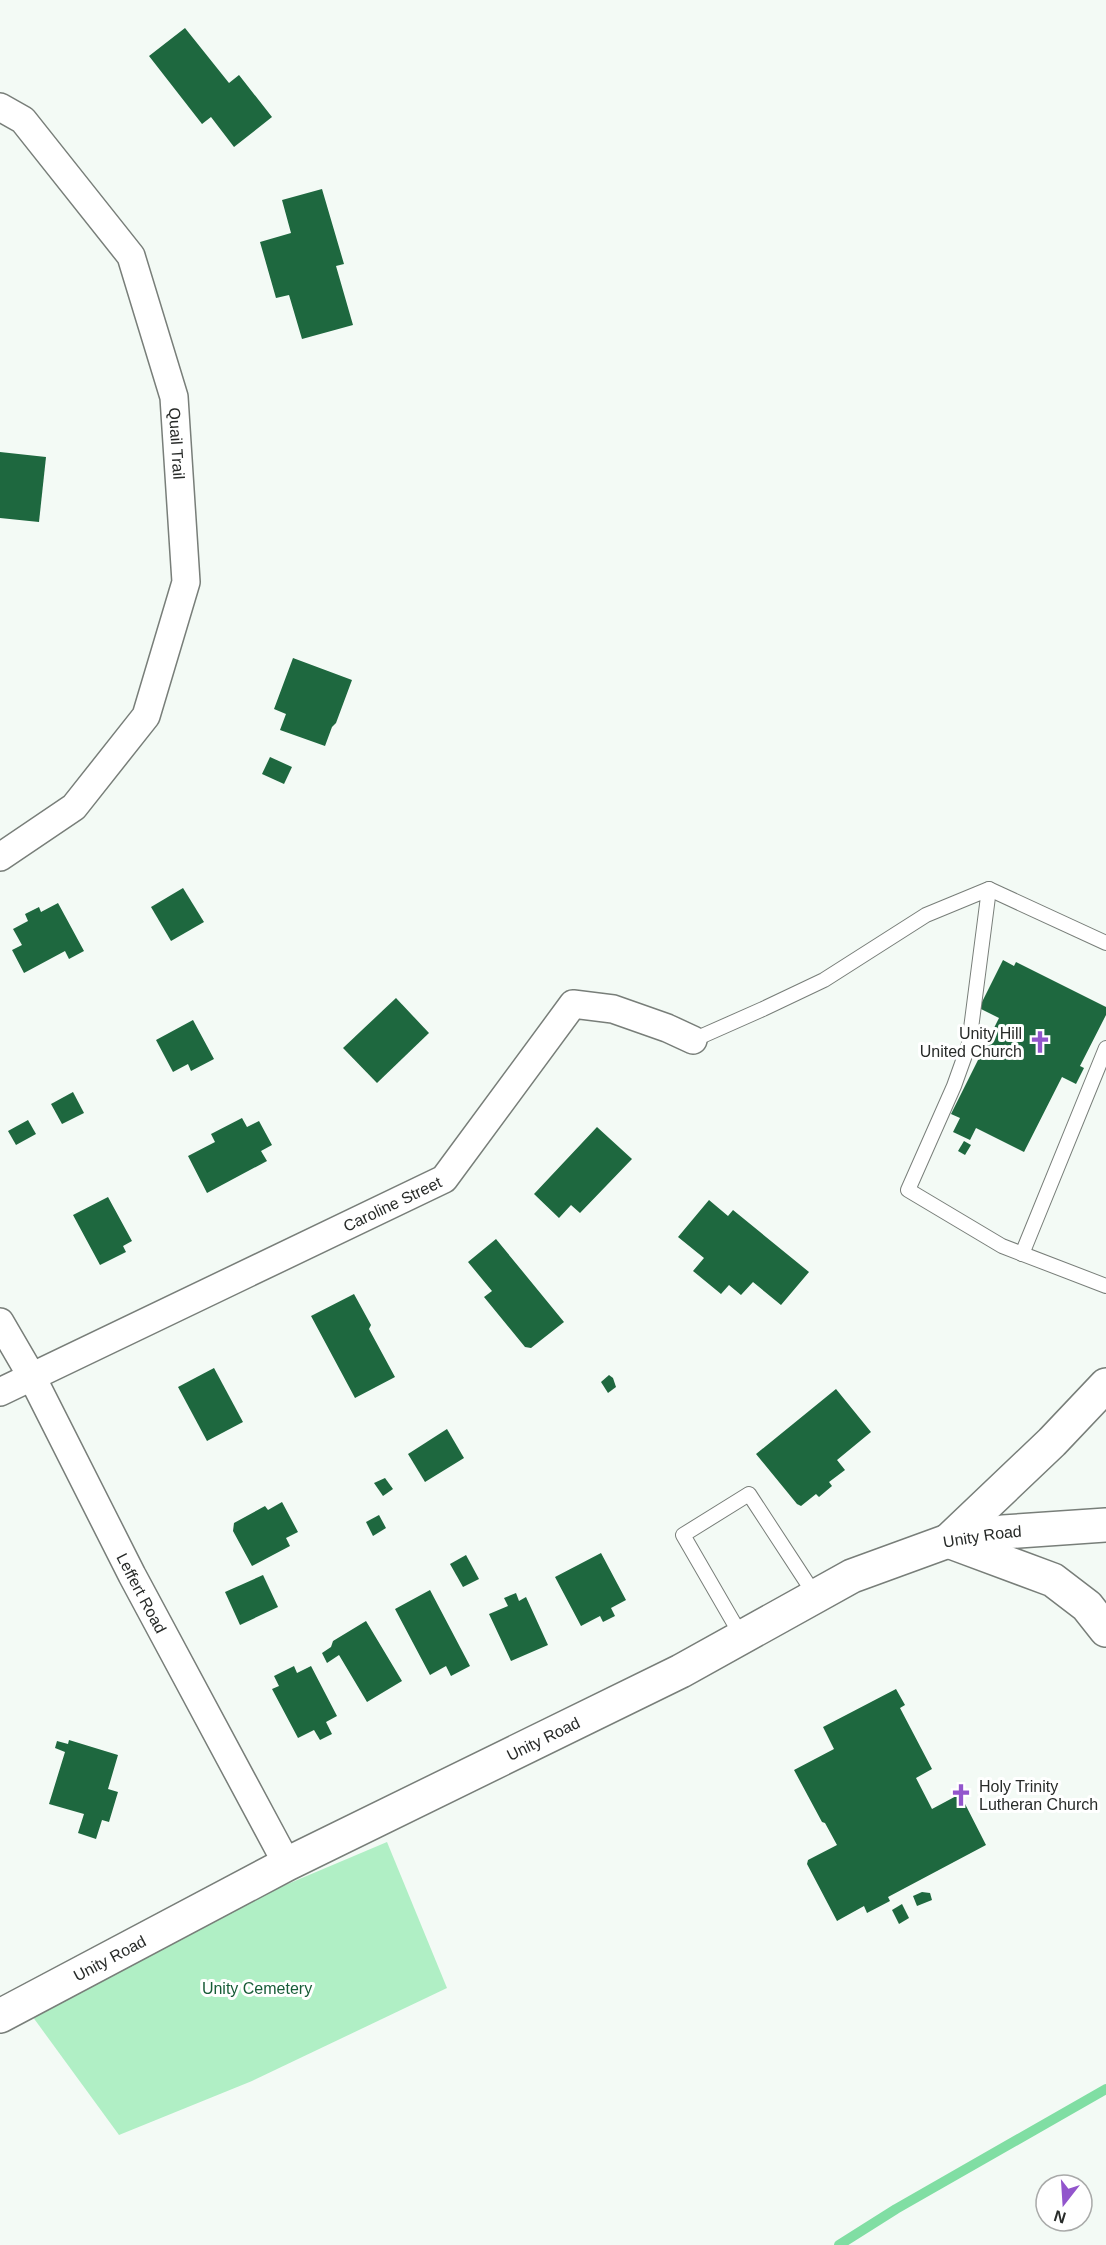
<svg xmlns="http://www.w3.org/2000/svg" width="1106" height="2245" viewBox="0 0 1106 2245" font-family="Helvetica,sans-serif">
<rect width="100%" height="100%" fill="#f3faf5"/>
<!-- green -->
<path fill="#b0efc5" d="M 387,1842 L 447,1988 L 252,2081 L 119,2135 L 27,2009 L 245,1902 Z"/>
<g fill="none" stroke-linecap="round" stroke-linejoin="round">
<!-- stream -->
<path stroke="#80dea3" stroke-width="10" d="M 839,2245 L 896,2209 L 1106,2089"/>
</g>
<!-- building -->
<g fill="#1e683f">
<path d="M 185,28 L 229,83 L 239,75 L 272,117 L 234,147 L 211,117 L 202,124 L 149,56 Z"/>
<path d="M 322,189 L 344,264 L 336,266 L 353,325 L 302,339 L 289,295 L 276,298 L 260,242 L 291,233 L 282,200 Z"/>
<path d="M 0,452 L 46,457 L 39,522 L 0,518 Z"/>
<path d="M 293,658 L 352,680 L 336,723 L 332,727 L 325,746 L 280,730 L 286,714 L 274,709 Z"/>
<path d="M 270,757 L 292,767 L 284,784 L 262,774 Z"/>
<path d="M 183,888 L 204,922 L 171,941 L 151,907 Z"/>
<path d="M 58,903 L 84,951 L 69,959 L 65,951 L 24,973 L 12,950 L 22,945 L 13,929 L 28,921 L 25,914 L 39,907 L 41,912 Z"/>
<path d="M 1003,960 L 1014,966 L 1016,962 L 1106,1007 L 1106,1015 L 1080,1066 L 1084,1068 L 1076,1084 L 1062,1077 L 1024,1152 L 976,1128 L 970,1140 L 953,1132 L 960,1118 L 951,1114 L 999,1018 L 979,1008 Z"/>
<path d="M 396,998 L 429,1033 L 377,1083 L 343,1048 Z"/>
<path d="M 193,1020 L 214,1059 L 191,1071 L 188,1064 L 173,1072 L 156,1040 Z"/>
<path d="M 73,1092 L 84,1113 L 62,1124 L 51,1104 Z"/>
<path d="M 242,1118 L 247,1127 L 259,1121 L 272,1145 L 261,1151 L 267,1161 L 207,1193 L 188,1156 L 215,1142 L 211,1134 Z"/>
<path d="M 28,1120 L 36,1134 L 16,1145 L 8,1131 Z"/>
<path d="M 597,1127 L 632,1159 L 580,1213 L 571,1205 L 559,1218 L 534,1194 Z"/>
<path d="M 964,1141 L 971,1145 L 965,1155 L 958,1151 Z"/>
<path d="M 108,1197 L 132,1241 L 123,1246 L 126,1252 L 100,1265 L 73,1215 Z"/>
<path d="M 709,1200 L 728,1216 L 733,1210 L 809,1272 L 781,1305 L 753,1282 L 741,1295 L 729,1285 L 721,1294 L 693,1271 L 704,1258 L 678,1237 Z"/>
<path d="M 496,1239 L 564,1322 L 531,1348 L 525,1347 L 484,1297 L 492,1291 L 468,1262 Z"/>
<path d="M 354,1294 L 371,1325 L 369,1329 L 395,1377 L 355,1398 L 311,1316 Z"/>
<path d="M 214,1368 L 243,1422 L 207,1441 L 178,1387 Z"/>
<path d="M 609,1375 L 613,1378 L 616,1387 L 608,1393 L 601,1382 Z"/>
<path d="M 836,1389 L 871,1432 L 837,1460 L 845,1470 L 829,1482 L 832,1486 L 819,1497 L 816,1494 L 801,1506 L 797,1504 L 756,1454 Z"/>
<path d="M 447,1429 L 464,1458 L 425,1482 L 408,1454 Z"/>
<path d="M 385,1478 L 393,1489 L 383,1496 L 374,1483 Z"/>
<path d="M 282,1502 L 298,1532 L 286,1538 L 290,1546 L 252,1566 L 233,1531 L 234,1523 L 265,1506 L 268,1510 Z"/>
<path d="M 379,1515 L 386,1528 L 373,1536 L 366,1522 Z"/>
<path d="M 601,1553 L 626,1600 L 611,1608 L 615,1616 L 603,1622 L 600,1616 L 581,1626 L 555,1577 Z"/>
<path d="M 466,1555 L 479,1579 L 463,1587 L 450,1564 Z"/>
<path d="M 263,1575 L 278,1607 L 240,1625 L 225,1592 Z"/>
<path d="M 430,1590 L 470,1666 L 451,1676 L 446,1666 L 430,1675 L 395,1609 Z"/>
<path d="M 516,1593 L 519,1601 L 526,1597 L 548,1645 L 511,1661 L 489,1614 L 508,1606 L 504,1598 Z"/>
<path d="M 366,1621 L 402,1681 L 367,1702 L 339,1655 L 327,1663 L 322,1653 L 331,1647 L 333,1641 Z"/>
<path d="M 294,1666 L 297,1673 L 311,1666 L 337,1716 L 326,1722 L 332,1734 L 320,1740 L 314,1730 L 298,1738 L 272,1689 L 279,1686 L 274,1676 Z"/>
<path d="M 896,1689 L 905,1705 L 900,1708 L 932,1769 L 916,1778 L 932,1809 L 960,1794 L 986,1845 L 888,1897 L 890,1901 L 867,1913 L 864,1906 L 837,1921 L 807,1864 L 808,1860 L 837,1845 L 825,1823 L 822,1822 L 794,1770 L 834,1749 L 823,1727 Z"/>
<path d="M 69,1740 L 118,1755 L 108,1789 L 118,1792 L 109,1822 L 102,1820 L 96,1839 L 78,1833 L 84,1814 L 49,1804 L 65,1752 L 55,1748 L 57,1741 L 68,1744 Z"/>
<path d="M 922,1892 L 930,1893 L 932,1900 L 917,1906 L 913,1896 Z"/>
<path d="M 902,1904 L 909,1918 L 899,1924 L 892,1910 Z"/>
</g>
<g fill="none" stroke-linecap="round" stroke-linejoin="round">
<!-- lane casing -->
<g stroke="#787e79" stroke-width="16">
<g id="lane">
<path d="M 989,889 L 1106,943"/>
<path d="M 693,1040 L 763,1009 L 824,980 L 926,915 L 989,889 L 969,1044 L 954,1086 L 908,1190 L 1002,1246 L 1106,1286"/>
<path d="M 1022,1254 L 1106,1048"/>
<path d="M 742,1637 L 683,1535 L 749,1494 L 815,1595"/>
</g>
</g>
<!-- street casing -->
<g stroke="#787e79" stroke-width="30">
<g id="street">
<path id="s1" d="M 0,107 L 23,120 L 131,256 L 174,397 L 186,582 L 146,716 L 74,807 L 0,857"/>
<path id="s2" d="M 0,1322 L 32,1377 L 132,1575 L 287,1864"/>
<path id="s3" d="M 0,1392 L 444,1179 L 573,1004 L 613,1009 L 667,1028 L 693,1040"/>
</g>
</g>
<!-- secondary casing -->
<g stroke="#787e79" stroke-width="36">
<g id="secondary">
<path d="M 1106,1385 L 1052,1442 L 948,1541 L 1053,1580 L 1087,1606 L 1106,1630"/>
<path id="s4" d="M 0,2016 L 287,1864 L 681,1671 L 852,1576 L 948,1541 L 1003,1532 L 1106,1525"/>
</g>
</g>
<!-- lane -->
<use href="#lane" stroke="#fff" stroke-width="14"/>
<!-- street -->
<use href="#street" stroke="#fff" stroke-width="27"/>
<!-- secondary -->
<use href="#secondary" stroke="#fff" stroke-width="33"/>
</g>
<!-- icons -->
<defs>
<g id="church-bare" transform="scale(1.8)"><path d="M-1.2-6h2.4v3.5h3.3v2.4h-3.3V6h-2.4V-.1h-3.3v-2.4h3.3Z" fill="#9255cc" stroke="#fff" stroke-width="2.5" paint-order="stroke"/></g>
</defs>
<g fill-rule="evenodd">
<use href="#church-bare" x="1040" y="1042"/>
<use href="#church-bare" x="961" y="1795"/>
</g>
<g text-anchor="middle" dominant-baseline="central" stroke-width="6" stroke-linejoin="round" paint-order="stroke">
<!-- street labels -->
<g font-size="16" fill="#282b29" stroke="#fff">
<text stroke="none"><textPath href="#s1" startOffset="394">Quail Trail</textPath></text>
<text stroke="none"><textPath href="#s3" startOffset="435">Caroline Street</textPath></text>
<text stroke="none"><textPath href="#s4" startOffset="1096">Unity Road</textPath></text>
<text stroke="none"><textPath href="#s2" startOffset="306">Leffert Road</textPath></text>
<text stroke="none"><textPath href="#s4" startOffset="610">Unity Road</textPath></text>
<text stroke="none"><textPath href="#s4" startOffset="124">Unity Road</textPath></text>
</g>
<!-- poi labels -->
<g font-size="16" fill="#282b29" stroke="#fff" text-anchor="end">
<text x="1022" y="1033">Unity Hill<tspan x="1022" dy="18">United Church</tspan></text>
<text x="979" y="1786" text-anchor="start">Holy Trinity<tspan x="979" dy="18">Lutheran Church</tspan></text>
</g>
<!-- park labels -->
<g font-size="16" fill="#175c37" stroke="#fff">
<text x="257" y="1988">Unity Cemetery</text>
</g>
</g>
<!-- north arrow -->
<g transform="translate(1064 2203) rotate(197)"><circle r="28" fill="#ffffff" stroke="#a9aaa9" stroke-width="1.5"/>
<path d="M0-4.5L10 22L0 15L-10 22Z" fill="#9255cc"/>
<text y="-9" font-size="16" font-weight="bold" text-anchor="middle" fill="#282b29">N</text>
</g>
</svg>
